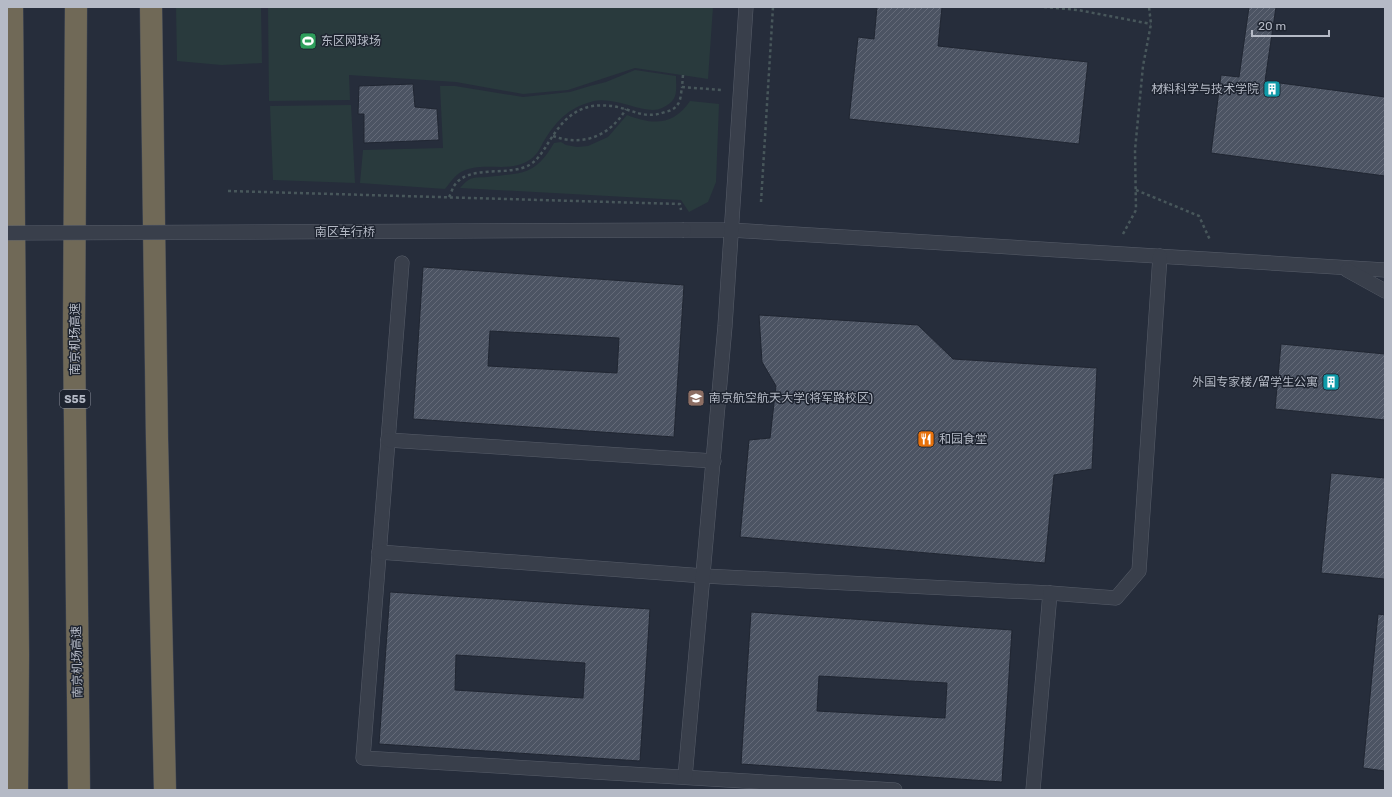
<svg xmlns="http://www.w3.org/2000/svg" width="1392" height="797" viewBox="0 0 1392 797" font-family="Rubik,'Noto Sans SC',sans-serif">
<defs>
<pattern id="building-hatch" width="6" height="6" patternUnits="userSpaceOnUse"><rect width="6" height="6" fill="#4c5463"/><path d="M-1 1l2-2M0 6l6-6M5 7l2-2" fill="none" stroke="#646a78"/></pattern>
</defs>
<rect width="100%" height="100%" fill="#262d3b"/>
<!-- green -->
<g fill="#293a3d">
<path d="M 176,7 L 261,7 L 262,63 L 222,65 L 177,61 Z"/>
<path d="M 268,7 L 713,7 L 708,79 L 635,68 L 568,90 L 523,94 L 456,82 L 349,75 L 350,100 L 269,101 Z"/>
<path d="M 635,70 L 676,76 C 676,92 679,100 662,108 C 647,116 616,96 594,101 C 571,107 560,117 547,136 C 539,148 539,156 524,163 C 504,172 481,161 461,172 C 455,175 449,184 445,189 L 360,183 L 363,150 L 443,148 L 440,86 L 455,86 L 523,97 L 570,92 L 590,86 L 606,82 Z"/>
<path d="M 690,101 L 719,104 L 716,182 L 708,202 L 689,212 L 681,200 L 460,188 C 471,176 472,178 487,177 C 522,173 535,176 554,143 L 561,142 L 566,145 L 577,147 L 588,146 L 608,137 L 627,115 C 653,125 673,126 690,101 Z"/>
<path d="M 351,105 L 355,183 L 273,180 L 270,106 Z"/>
</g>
<!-- building -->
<g fill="url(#building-hatch)" stroke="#202632" fill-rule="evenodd">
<path d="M 877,7 L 942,7 L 938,46 L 1088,62 L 1079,144 L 849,119 L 858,37 L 874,39 Z"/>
<path d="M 1249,7 L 1276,7 L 1265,81 L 1385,97 L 1385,176 L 1211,153 L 1221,75 L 1239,77 Z"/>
<path d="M 413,84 L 415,107 L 437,109 L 439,140 L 364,143 L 364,114 L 358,114 L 359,86 Z"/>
<path d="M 423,267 L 684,285 L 674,437 L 413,419 ZM 490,331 L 619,338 L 617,373 L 488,366 Z"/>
<path d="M 759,315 L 918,325 L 953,359 L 1097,368 L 1092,469 L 1054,475 L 1045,563 L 740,537 L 749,440 L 770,438 L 776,386 L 762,362 Z"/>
<path d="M 1281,344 L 1385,354 L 1385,420 L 1275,409 Z"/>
<path d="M 1331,473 L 1385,478 L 1385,579 L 1321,573 Z"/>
<path d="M 390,592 L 650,609 L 640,761 L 379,744 ZM 456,655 L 585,663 L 583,698 L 455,690 Z"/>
<path d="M 751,612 L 1012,630 L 1002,782 L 741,764 ZM 819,676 L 947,683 L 945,718 L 817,711 Z"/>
<path d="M 1378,614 L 1385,615 L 1385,771 L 1363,768 Z"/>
</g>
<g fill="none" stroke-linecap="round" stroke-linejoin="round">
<!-- lane casing -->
<g stroke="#575d69" stroke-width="15">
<g id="lane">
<path d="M 684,230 L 730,230 L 1385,270"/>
<path d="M 402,263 L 363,758 L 895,790"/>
<path d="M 1347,270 L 1385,291"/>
<path d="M 388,440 L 714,461"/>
<path d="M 379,552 L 704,576 L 1050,593 L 1033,790"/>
<path d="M 1050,593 L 1116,598 L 1139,571 L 1160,256"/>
<path d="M 685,777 L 725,326 L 746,7"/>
</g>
</g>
<!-- highway casing -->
<g stroke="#444a56" stroke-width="23">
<g id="highway">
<path d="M 12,7 L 18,655 L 17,790"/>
<path d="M 76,7 L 74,330 L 79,790"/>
<path d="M 151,7 L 157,439 L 165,790"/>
</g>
</g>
<!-- path -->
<g stroke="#48575b" stroke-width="2.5" stroke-dasharray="3 3" stroke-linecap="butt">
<path d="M 1044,7 L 1078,10 L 1151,24"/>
<path d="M 683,75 L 682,87 L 721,90"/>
<path d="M 553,136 C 583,147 610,136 626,109"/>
<path d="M 1136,190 L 1199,216 L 1210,240"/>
<path d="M 228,191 L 680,204 L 681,210"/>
<path d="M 449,197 C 451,194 452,189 454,186 C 469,163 509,178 531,164 C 537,160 541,154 545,148 C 555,132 566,114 585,108 C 593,105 603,105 612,106 C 633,109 643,120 665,112 C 670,111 675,109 678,104 C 681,100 681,92 682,87"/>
<path d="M 761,202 L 773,7"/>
<path d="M 1123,234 L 1136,210 L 1135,150 L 1143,66 L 1151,24 L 1149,7"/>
</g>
<!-- lane -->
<use href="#lane" stroke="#393f4b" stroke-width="14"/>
<!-- highway -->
<use href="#highway" stroke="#706957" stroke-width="22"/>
<!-- lane-bridge casing -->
<g stroke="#575d69" stroke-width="15" stroke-linecap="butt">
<path id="lane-bridge" d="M 7,233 L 684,230"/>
</g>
<!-- lane-bridge -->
<use href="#lane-bridge" stroke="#393f4b" stroke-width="14"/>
</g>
<!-- icons -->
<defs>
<g id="stadium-square" transform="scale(0.9)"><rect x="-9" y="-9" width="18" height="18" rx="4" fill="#2e9e5b" stroke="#1e2430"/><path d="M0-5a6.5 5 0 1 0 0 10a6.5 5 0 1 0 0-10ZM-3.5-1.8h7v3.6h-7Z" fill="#fff"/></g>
<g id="building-square" transform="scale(0.9)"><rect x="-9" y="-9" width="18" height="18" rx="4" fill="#0f9aa8" stroke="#1e2430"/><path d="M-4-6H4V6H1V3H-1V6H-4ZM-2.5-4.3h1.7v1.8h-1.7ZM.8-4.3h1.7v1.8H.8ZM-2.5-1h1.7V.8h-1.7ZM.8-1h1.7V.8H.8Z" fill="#fff"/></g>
<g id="university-square" transform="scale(0.9)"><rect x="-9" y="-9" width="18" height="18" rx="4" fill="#8d6e63" stroke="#1e2430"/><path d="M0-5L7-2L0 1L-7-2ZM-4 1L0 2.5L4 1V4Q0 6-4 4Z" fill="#fff"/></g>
<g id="restaurant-square" transform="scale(0.9)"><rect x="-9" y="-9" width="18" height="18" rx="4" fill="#e8710a" stroke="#1e2430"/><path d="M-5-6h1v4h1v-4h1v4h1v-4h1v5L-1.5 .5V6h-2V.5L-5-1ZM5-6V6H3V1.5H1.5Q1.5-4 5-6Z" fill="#fff"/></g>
</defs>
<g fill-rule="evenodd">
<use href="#stadium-square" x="308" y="41"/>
<use href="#building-square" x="1272" y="89"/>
<use href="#building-square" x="1331" y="382"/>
<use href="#university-square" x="696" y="398"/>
<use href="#restaurant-square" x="926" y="439"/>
</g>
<g text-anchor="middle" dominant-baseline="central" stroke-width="3" stroke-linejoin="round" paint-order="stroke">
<!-- shield labels -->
<rect fill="#1e2430" stroke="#888d99" stroke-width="1" x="60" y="390" width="30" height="18" rx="3"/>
<g font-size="11" font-weight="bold" fill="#b5bac6">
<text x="75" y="399">S55</text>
</g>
<!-- poi labels -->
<g font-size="12" fill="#b5bac6" stroke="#1e2430" text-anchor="start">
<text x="321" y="41">东区网球场</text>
<text x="1259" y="89" text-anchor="end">材料科学与技术学院</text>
<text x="1318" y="382" text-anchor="end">外国专家楼/留学生公寓</text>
<text x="709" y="398">南京航空航天大学(将军路校区)</text>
<text x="939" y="439">和园食堂</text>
</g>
<!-- street labels -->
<g font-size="12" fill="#b5bac6" stroke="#1e2430">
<text x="345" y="232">南区车行桥</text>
<text transform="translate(75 339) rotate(-90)">南京机场高速</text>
<text transform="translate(77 662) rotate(-91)">南京机场高速</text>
</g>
</g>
<!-- border -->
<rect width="1392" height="797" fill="none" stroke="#b5bac6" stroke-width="16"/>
<!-- scale -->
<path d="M1252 30v6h77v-6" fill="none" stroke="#b5bac6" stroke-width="2"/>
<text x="1258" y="30" font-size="12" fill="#b5bac6" stroke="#1e2430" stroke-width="3" paint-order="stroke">20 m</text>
</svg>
